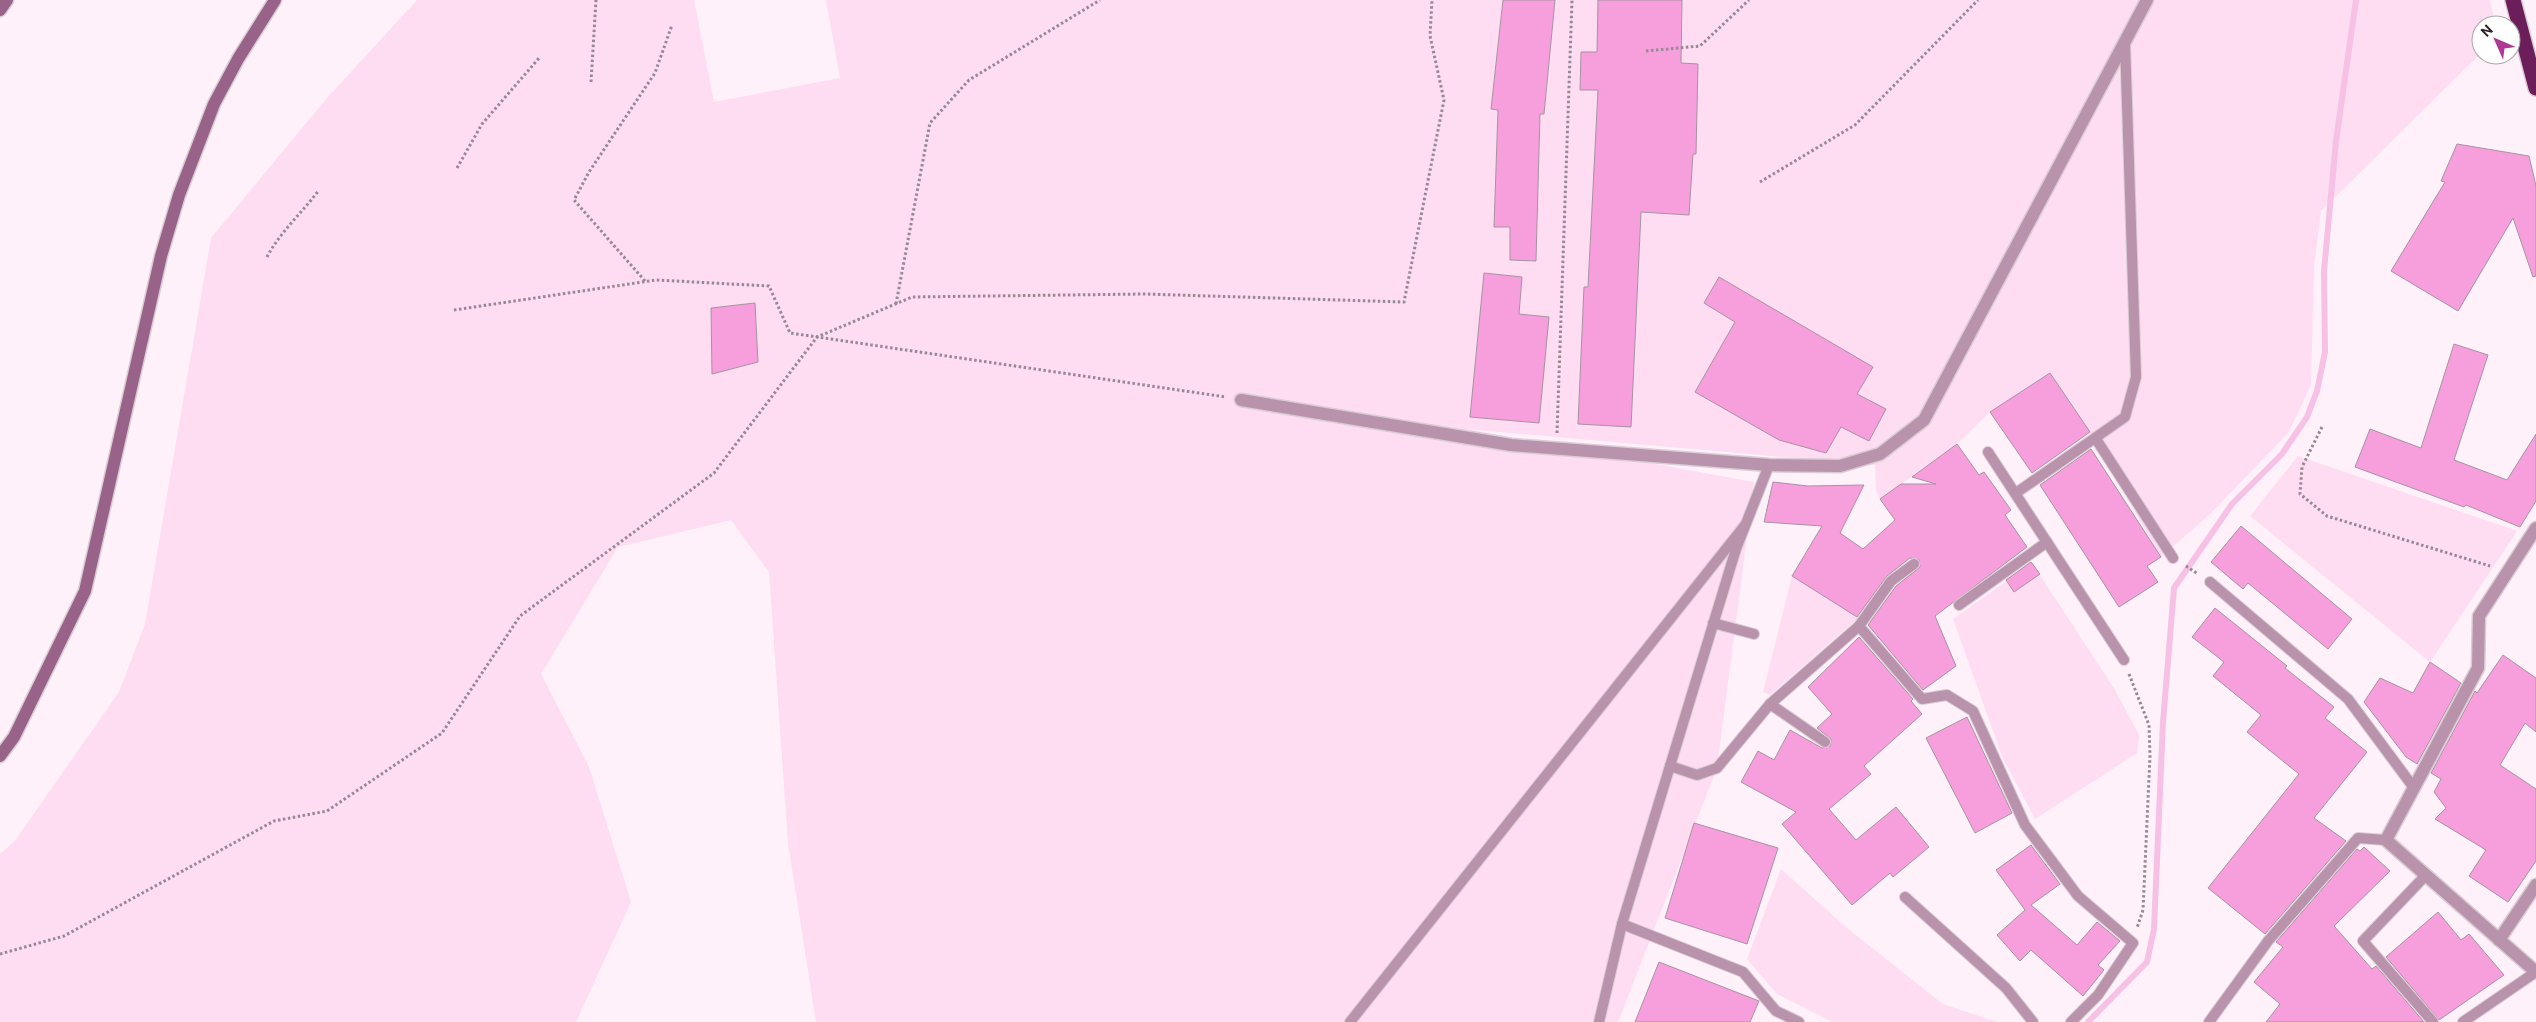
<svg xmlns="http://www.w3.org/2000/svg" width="2536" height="1022" viewBox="0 0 2536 1022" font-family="Roboto,sans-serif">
<rect width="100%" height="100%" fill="#fff1fa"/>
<!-- green -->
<g fill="#fedcf2">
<path d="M 417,0 L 694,0 L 714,102 L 840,78 L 826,0 L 2490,0 L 2495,25 L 2481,25 L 2481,53 L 2321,211 L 2314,267 L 2311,385 L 2289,432 L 2211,513 L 2161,557 L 2090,433 L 2050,373 L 1990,412 L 1957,444 L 1880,499 L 1876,490 L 1875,465 L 1466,429 L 1754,482 L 1717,768 L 1618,1022 L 816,1022 L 788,843 L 769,572 L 731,520 L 618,547 L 541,674 L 589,767 L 631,902 L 576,1022 L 0,1022 L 0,854 L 14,842 L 119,692 L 145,624 L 211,238 L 327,98 Z"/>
<path d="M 2298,456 L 2517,531 L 2430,662 L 2250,516 Z"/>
<path d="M 2032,563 L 2115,690 L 2139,735 L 2137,753 L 2035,819 L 2002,756 L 1953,619 Z"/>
<path d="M 1792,576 L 1858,618 L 1770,695 L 1763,692 Z"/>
<path d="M 1781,869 L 1848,929 L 1943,1004 L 1997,1022 L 1833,1022 L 1777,994 L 1747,959 Z"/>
</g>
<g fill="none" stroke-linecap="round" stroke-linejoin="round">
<!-- stream -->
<path stroke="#f7c1e5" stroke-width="6" d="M 2088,1022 L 2147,962 L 2154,929 L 2163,722 L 2174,588 L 2232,504 L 2282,454 L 2307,417 L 2317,391 L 2325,352 L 2324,271 L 2336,141 L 2356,0"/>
</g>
<!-- building -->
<g fill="#f79fdd" stroke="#a793a0">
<path d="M 1503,0 L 1555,0 L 1544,114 L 1540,114 L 1536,261 L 1510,260 L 1510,227 L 1494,227 L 1498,110 L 1491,109 Z"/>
<path d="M 1598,0 L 1682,0 L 1681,63 L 1698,64 L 1696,154 L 1693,154 L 1689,215 L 1641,212 L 1631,427 L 1578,424 L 1584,287 L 1588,287 L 1598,90 L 1580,90 L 1581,52 L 1597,52 Z"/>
<path d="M 2457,144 L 2529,156 L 2536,186 L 2536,276 L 2533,277 L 2513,218 L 2458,311 L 2391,271 L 2445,182 L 2441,181 Z"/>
<path d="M 1484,273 L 1522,277 L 1519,314 L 1549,317 L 1539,423 L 1470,417 Z"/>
<path d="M 1719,277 L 1873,367 L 1857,394 L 1886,409 L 1869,441 L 1841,427 L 1826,453 L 1779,440 L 1695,392 L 1735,322 L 1704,303 Z"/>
<path d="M 755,303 L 758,362 L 712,374 L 711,308 Z"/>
<path d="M 2454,344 L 2488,355 L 2454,460 L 2507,480 L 2536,434 L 2536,501 L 2520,527 L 2466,505 L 2464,507 L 2355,467 L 2370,429 L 2421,448 Z"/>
<path d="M 2050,373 L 2090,432 L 2032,473 L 1990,412 Z"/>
<path d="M 1957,444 L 1979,475 L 1984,472 L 2011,510 L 2005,515 L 2027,547 L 1935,616 L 1956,666 L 1923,690 L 1868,625 L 1896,586 L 1920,567 L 1919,560 L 1910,558 L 1887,576 L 1857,617 L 1792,576 L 1822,526 L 1764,522 L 1773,482 L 1808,486 L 1864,485 L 1840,533 L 1863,549 L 1895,520 L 1880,499 L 1901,484 L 1936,484 L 1912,477 Z"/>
<path d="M 2091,449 L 2161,557 L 2147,566 L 2158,582 L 2119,607 L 2040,485 Z"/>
<path d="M 2241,526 L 2352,619 L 2328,649 L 2248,583 L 2243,589 L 2211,562 Z"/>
<path d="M 2031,562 L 2040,574 L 2014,592 L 2006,580 Z"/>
<path d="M 2215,608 L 2287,666 L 2285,668 L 2334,707 L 2325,718 L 2367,752 L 2314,818 L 2346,841 L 2265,934 L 2208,888 L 2299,774 L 2247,732 L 2261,715 L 2213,676 L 2224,662 L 2192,637 Z"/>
<path d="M 1859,637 L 1913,699 L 1911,701 L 1922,714 L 1864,766 L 1871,774 L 1829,809 L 1856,840 L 1896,807 L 1929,847 L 1893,877 L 1890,873 L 1852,905 L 1782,824 L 1796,812 L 1741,782 L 1758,751 L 1774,760 L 1790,730 L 1822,748 L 1830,746 L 1831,739 L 1817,728 L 1832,714 L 1808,687 Z"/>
<path d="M 2503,655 L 2536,678 L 2536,732 L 2525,723 L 2500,765 L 2536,789 L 2536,861 L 2508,902 L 2469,876 L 2486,850 L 2435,819 L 2446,808 L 2434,792 L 2441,779 L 2431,773 L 2475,691 L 2477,693 Z"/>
<path d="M 2430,662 L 2461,683 L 2417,764 L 2406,757 L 2364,702 L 2380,678 L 2413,693 Z"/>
<path d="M 1967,717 L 2012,813 L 1975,833 L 1926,738 Z"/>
<path d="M 1694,823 L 1778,848 L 1747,944 L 1665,918 Z"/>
<path d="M 2031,845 L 2060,884 L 2031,905 L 2077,945 L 2097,922 L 2120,941 L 2098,965 L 2104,970 L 2083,996 L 2031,950 L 2020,961 L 1997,935 L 2025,910 L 1996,870 Z"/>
<path d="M 2364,847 L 2390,871 L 2334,926 L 2372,969 L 2376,966 L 2424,1022 L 2266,1022 L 2280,1004 L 2254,982 L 2283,947 L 2276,942 L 2357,849 L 2360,851 Z"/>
<path d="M 2438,912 L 2461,940 L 2469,934 L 2504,975 L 2439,1020 L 2386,957 Z"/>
<path d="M 1659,962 L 1759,1001 L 1750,1022 L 1635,1022 Z"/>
</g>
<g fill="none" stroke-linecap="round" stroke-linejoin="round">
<!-- lane casing -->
<g stroke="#d9ccd4" stroke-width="12">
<g id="lane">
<path d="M 2096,439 L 2173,558"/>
<path d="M 1988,452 L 2124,660"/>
<path d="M 2016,493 L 2125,417 L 2136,377 L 2125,42"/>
<path d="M 1914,564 L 1891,581 L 1859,626 L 1922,699 L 1947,695 L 1973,711 L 2025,825 L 2078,896 L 2133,943 L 2098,995 L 2071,1022"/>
<path d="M 2210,582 L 2348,699 L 2414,788"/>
<path d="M 1959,605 L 2047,542"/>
<path d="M 1713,623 L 1754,634"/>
<path d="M 1770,704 L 1825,742"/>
<path d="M 1670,766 L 1697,775 L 1717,768 L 1770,704 L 1859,626"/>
<path d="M 2426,875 L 2363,941 L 2433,1022"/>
<path d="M 1905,897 L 2006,988 L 2033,1022"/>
<path d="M 1622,924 L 1743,972 L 1776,1011 L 1799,1022"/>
<path d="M 1350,1022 L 1745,525"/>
<path d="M 1599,1022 L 1622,924 L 1736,549 L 1769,465"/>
<path d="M 2209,1022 L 2268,941 L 2358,838 L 2386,840"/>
<path d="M 2463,1022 L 2536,972"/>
</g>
</g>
<!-- street casing -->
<g stroke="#d9ccd4" stroke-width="15">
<g id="street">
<path d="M 1241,400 L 1511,445 L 1769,465 L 1840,466 L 1880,454 L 1924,420 L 2147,0"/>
<path d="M 2536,528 L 2479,616 L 2478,668 L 2386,840 L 2536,972"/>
<path d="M 2499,940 L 2536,885"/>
</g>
</g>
<!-- secondary casing -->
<g stroke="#d9ccd4" stroke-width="15">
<g id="secondary">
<path d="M 0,10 L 7,0"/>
<path d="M 0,756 L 14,737 L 85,591 L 161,256 L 179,195 L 214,104 L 238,59 L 275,0"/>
</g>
</g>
<!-- highway casing -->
<g stroke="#d9ccd4" stroke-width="18">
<path id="highway" d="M 2513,0 L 2536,88"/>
</g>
<!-- path -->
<g stroke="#958a91" stroke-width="3" stroke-dasharray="2.5 2.5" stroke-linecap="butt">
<path d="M 1646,51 L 1700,46 L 1749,0"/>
<path d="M 591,82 L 596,0"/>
<path d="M 457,168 L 482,124 L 540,57"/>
<path d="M 1760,182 L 1855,125 L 1978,0"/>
<path d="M 267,257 C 280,232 302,213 319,190"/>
<path d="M 645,281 L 574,200 L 589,172 L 655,73 L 672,25"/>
<path d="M 896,304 L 930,123 L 969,80 L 1100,0"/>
<path d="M 454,310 L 656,280 L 769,286 L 790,333 L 1226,397"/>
<path d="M 2322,427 L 2302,467 L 2300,494 L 2327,516 L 2490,566"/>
<path d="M 1557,433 L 1572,0"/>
<path d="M 2186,566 L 2198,574"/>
<path d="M 2129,674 L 2149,725 L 2150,756 L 2143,910 L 2137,928"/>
<path d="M 0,954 L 64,936 L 274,821 L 327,811 L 442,733 L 520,616 L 714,473 L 817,337 L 912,297 L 1144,294 L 1404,302 L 1444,100 L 1430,36 L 1432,0"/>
</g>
<!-- lane -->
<use href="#lane" stroke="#b992ac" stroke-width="10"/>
<!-- street -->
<use href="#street" stroke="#b992ac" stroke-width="12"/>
<!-- secondary -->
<use href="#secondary" stroke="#996289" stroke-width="12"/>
<!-- highway -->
<use href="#highway" stroke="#6b1e59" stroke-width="15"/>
</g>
<!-- north arrow -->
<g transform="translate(2496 40) rotate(315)"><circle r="24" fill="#ffffff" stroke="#aaa7a9"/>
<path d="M0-4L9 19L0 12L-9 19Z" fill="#ad3992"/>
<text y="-8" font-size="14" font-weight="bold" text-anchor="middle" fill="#2a2227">N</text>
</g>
</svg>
